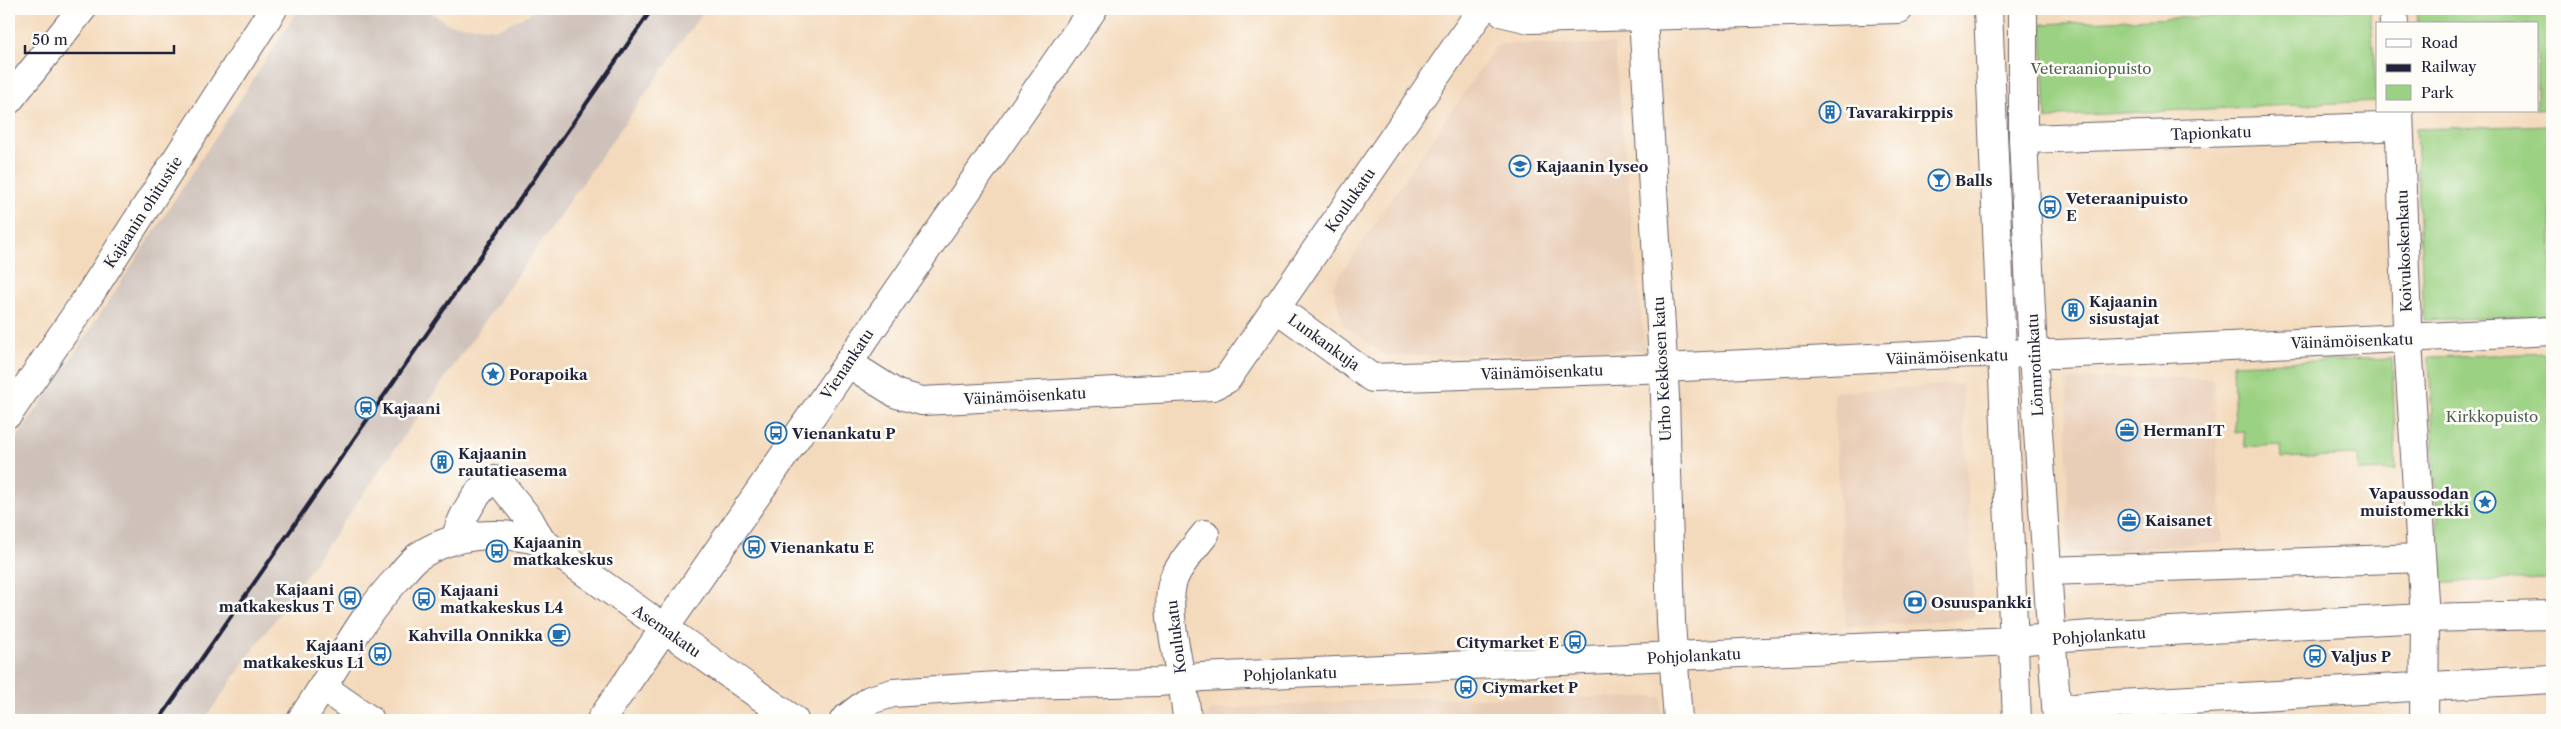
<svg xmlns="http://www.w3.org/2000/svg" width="2561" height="729" viewBox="0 0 2561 729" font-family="'Libre Caslon Text',serif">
<rect width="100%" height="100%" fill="#fdfcf7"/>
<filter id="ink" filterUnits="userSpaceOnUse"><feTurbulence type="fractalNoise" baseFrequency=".02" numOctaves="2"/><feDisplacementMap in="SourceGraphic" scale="10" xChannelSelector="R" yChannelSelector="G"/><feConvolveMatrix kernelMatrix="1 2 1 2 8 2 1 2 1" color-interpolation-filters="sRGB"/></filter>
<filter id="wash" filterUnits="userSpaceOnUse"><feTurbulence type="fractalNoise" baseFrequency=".0096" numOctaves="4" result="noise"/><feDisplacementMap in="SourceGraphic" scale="20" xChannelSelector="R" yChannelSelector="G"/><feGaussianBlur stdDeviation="1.12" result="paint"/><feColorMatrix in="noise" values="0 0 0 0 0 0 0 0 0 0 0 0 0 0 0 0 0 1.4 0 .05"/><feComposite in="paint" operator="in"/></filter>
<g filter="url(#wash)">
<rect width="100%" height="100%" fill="#f4dabc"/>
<!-- built -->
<g fill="#e9ceb7">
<path d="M 1500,44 L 1614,44 L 1645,350 L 1386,356 L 1343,324 L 1333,285 L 1495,47 Z"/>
<path d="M 2104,378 L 2213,378 L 2223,543 L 2068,553 L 2067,381 Z"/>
<path d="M 1962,384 L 1975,619 L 1846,627 L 1833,392 Z"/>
<path d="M 1661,697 L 1662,720 L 1201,720 L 1212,710 L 1405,698 Z"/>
</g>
<!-- industrial -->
<path fill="#cec1b9" d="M 299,9 L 426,9 L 448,24 L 498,29 L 539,9 L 705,9 L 204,720 L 9,720 L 9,449 L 65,368 Z"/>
<!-- green -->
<g fill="#9bd182" stroke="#5e7a5e">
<path d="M 2370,9 L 2377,101 L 2061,116 L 2046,120 L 2042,24 Z"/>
<path d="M 2417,9 L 2552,9 L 2552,109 L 2537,110 L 2537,24 L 2418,24 Z"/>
<path d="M 2552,125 L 2552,316 L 2424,320 L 2416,129 Z"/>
<path d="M 2552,353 L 2552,579 L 2440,582 L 2429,357 Z"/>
<path d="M 2392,358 L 2396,470 L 2359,471 L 2358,455 L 2282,458 L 2281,445 L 2245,447 L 2244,432 L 2235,433 L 2233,364 Z"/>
</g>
</g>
<g filter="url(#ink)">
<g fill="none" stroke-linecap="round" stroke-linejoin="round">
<!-- minor casing -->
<g stroke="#6c6268" stroke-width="30">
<g id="minor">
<path d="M 1499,9 L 1504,13 L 1530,19 L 1899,9"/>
<path d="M 2393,9 L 2394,24"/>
<path d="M 1643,17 L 1665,396 L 1671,623 L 1678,720"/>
<path d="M 9,100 L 82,9"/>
<path d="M 2399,111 L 2407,325 L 2425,618 L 2424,720"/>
<path d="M 2023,139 L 2381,127 L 2399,122"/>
<path d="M 1275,307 L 1372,378 L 1642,369 L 1974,353 L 2058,354 L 2552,331"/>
<path d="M 848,363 L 897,394 L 922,401 L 1213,386 L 1227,379 L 1482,9"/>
<path d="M 456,539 C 458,524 478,485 494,480 L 501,484 L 529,519 L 541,541"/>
<path d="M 2048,571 L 2421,558"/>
<path d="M 324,688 L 370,720"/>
<path d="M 2057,710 L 2103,705 L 2552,679"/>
<path d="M 301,720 C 334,673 358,620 398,578 C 404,571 411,561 419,556 C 454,532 502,531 541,541 L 794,720"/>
<path d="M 601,720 L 1093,9"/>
<path d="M 844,720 L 870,700 L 893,693 L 1012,685 L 1159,682 L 1202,677 L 2013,641"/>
<path d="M 1187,720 C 1186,685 1161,609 1174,578 C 1180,563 1195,547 1205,534"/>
</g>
</g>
<!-- major casing -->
<g stroke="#6c6268" stroke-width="30">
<g id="major">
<path d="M 1988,9 L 2017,720"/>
<path d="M 2023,9 L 2023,139 L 2033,355 L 2057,720"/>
<path d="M 2013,641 L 2091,635 L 2425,618 L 2552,615"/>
</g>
</g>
<!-- highway casing -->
<g stroke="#6c6268" stroke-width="30">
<path id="highway" d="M 9,413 L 90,294 L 273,9"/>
</g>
<!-- minor -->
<use href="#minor" stroke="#fff" stroke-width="28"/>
<!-- major -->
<use href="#major" stroke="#fff" stroke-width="28"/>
<!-- highway -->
<use href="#highway" stroke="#fff" stroke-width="28"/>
<!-- rail -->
<path stroke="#22223b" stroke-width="4" d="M 159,720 L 652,9"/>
</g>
</g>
<!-- icons -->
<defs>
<g id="building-ring" transform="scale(1.125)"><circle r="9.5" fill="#fdfcf7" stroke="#1f6fb2" stroke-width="1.5"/><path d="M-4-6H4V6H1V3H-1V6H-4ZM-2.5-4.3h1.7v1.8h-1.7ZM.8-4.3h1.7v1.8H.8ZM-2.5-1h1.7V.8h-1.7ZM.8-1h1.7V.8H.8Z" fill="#1f6fb2"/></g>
<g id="school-ring" transform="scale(1.125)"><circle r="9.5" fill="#fdfcf7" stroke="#1f6fb2" stroke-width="1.5"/><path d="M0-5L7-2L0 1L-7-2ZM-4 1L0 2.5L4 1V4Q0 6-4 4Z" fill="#1f6fb2"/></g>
<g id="bar-ring" transform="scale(1.125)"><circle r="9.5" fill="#fdfcf7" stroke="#1f6fb2" stroke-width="1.5"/><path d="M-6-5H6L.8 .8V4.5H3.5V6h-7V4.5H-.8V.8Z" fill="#1f6fb2"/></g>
<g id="bus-ring" transform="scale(1.125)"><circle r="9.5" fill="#fdfcf7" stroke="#1f6fb2" stroke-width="1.5"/><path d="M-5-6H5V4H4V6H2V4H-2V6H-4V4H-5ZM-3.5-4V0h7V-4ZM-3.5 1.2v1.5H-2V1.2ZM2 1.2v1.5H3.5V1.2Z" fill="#1f6fb2"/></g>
<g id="sight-ring" transform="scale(1.125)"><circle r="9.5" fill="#fdfcf7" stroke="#1f6fb2" stroke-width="1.5"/><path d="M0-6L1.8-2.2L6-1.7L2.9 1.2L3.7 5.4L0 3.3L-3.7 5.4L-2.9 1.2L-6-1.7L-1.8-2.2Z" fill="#1f6fb2"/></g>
<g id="station-ring" transform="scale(1.125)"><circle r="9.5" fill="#fdfcf7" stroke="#1f6fb2" stroke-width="1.5"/><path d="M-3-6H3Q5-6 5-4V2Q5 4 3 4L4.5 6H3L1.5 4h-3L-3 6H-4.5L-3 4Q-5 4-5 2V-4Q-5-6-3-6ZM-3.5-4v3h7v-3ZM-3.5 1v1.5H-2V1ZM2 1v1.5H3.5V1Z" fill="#1f6fb2"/></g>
<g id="office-ring" transform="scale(1.125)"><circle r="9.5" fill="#fdfcf7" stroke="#1f6fb2" stroke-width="1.5"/><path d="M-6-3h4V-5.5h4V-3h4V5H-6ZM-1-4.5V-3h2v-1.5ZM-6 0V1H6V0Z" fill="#1f6fb2"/></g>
<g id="bank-ring" transform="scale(1.125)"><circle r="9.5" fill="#fdfcf7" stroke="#1f6fb2" stroke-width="1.5"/><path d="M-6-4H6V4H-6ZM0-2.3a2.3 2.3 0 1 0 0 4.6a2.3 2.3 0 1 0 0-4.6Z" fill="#1f6fb2"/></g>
<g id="cafe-ring" transform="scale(1.125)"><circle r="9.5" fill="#fdfcf7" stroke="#1f6fb2" stroke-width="1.5"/><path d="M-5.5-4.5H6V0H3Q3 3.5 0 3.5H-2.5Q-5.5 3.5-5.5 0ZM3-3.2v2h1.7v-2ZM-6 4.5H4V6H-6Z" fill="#1f6fb2"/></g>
</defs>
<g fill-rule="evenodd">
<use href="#building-ring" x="1830" y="112"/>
<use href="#school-ring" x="1520" y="166"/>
<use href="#bar-ring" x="1939" y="180"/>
<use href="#bus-ring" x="2050" y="207"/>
<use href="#building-ring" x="2073" y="310"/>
<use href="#sight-ring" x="493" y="374"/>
<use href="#station-ring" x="366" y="408"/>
<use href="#office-ring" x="2127" y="430"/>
<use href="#bus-ring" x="776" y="433"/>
<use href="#building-ring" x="442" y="462"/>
<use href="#sight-ring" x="2485" y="502"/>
<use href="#office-ring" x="2129" y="520"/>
<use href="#bus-ring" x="754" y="547"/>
<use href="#bus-ring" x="497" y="551"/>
<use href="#bus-ring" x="350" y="598"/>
<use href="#bus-ring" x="424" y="599"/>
<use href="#bank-ring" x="1915" y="602"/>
<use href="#cafe-ring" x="559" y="635"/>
<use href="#bus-ring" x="1575" y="642"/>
<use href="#bus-ring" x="380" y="654"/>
<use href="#bus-ring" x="2315" y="656"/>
<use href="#bus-ring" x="1466" y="687"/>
</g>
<g text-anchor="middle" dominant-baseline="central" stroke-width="5" stroke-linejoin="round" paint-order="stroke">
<!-- park labels -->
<g font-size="15" fill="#4c5f54" stroke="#fdfcf7">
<text x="2091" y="68">Veteraaniopuisto</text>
<text x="2492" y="416">Kirkkopuisto</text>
</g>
<!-- poi labels -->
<g font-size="15" font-weight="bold" fill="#22223b" stroke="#fdfcf7" text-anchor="start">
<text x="1846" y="112">Tavarakirppis</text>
<text x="1536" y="166">Kajaanin lyseo</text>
<text x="1955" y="180">Balls</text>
<text x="2066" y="198">Veteraanipuisto<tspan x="2066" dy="17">E</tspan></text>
<text x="2089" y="301">Kajaanin<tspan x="2089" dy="17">sisustajat</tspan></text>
<text x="509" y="374">Porapoika</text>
<text x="382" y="408">Kajaani</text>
<text x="2143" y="430">HermanIT</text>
<text x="792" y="433">Vienankatu P</text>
<text x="458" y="453">Kajaanin<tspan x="458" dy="17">rautatieasema</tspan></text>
<text x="2469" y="493" text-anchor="end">Vapaussodan<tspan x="2469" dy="17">muistomerkki</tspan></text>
<text x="2145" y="520">Kaisanet</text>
<text x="513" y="542">Kajaanin<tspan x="513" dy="17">matkakeskus</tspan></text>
<text x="770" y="547">Vienankatu E</text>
<text x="334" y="589" text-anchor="end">Kajaani<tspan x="334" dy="17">matkakeskus T</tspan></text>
<text x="440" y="590">Kajaani<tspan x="440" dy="17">matkakeskus L4</tspan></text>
<text x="1931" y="602">Osuuspankki</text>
<text x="543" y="635" text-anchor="end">Kahvilla Onnikka</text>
<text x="1559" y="642" text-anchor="end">Citymarket E</text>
<text x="364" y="645" text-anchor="end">Kajaani<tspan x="364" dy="17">matkakeskus L1</tspan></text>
<text x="2331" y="656">Valjus P</text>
<text x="1482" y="687">Ciymarket P</text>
</g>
<!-- street labels -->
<g font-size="15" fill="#22223b" stroke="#fdfcf7">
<text transform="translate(2211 133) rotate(-2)">Tapionkatu</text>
<text transform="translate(1350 200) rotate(-55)">Koulukatu</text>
<text transform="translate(143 212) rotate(-57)">Kajaanin ohitustie</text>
<text transform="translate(2404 251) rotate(-92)">Koivukoskenkatu</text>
<text transform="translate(2352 341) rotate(-2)">Väinämöisenkatu</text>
<text transform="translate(1324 342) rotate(36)">Lunkankuja</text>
<text transform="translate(1947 357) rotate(-2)">Väinämöisenkatu</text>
<text transform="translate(847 364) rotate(-56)">Vienankatu</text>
<text transform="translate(2035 365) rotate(-93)">Lönnrotinkatu</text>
<text transform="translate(1662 369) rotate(-93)">Urho Kekkosen katu</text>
<text transform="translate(1542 372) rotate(-2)">Väinämöisenkatu</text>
<text transform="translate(1025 396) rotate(-3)">Väinämöisenkatu</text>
<text transform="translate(667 631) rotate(35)">Asemakatu</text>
<text transform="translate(2099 636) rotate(-4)">Pohjolankatu</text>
<text transform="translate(1176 637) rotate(-97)">Koulukatu</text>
<text transform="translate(1694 656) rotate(-3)">Pohjolankatu</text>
<text transform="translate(1290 674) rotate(-2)">Pohjolankatu</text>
</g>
</g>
<!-- margin -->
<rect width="2561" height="729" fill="none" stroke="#fdfcf7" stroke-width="30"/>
<!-- legend -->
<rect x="2376" y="22" width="162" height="90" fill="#fdfcf7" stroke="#a5a5ac"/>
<rect x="2386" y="39" width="25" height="8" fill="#ffffff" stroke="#a5a5ac"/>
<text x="2421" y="48" font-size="15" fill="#22223b">Road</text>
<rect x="2386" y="64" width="25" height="8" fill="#22223b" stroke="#a5a5ac"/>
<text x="2421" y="72" font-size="15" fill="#22223b">Railway</text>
<rect x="2386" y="85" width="25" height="15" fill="#9bd182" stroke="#a5a5ac"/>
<text x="2421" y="98" font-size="15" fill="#22223b">Park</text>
<!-- scale -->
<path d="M25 45v8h149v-8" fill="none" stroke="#22223b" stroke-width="2.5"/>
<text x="32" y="45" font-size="15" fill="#22223b" stroke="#fdfcf7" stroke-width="4" paint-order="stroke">50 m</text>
</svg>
